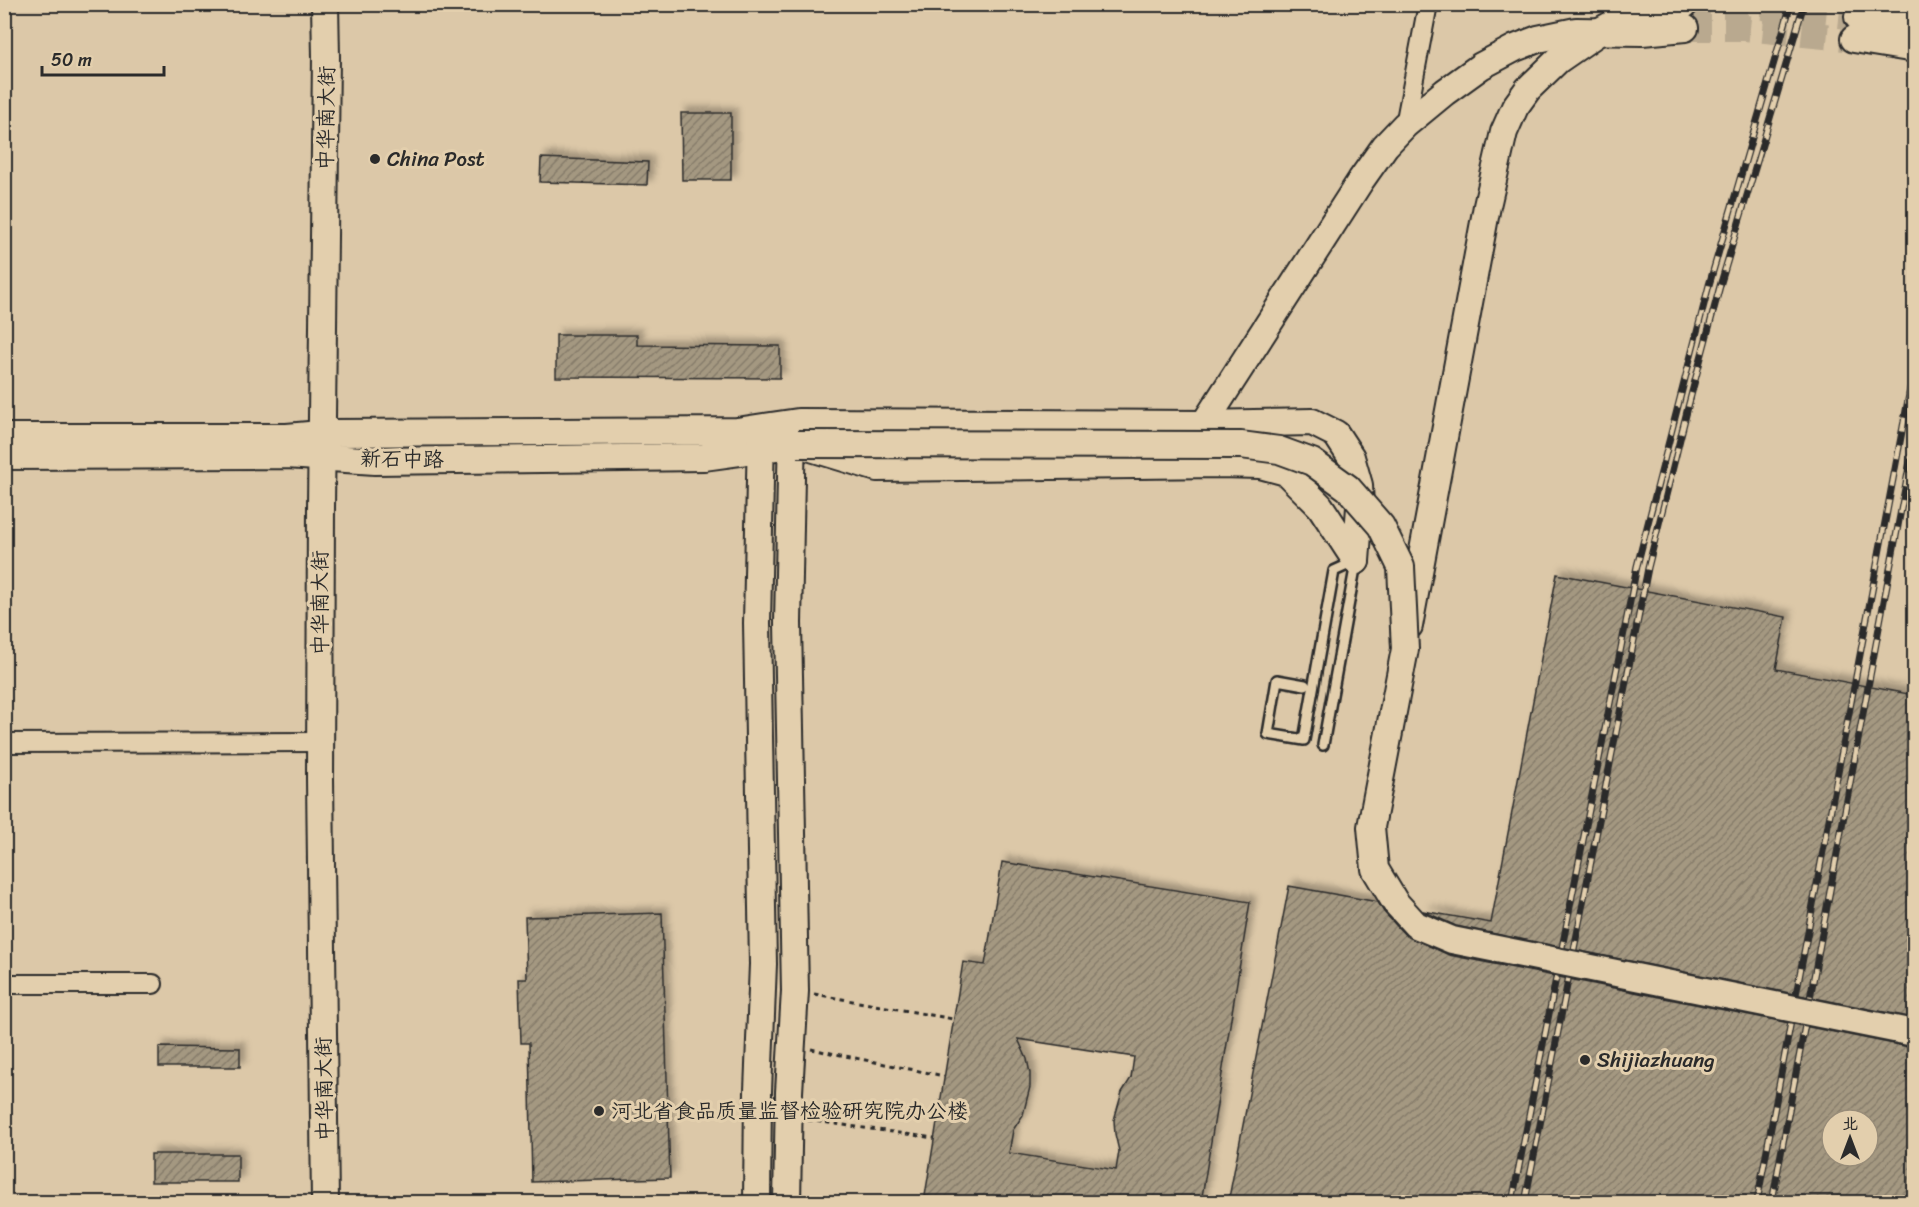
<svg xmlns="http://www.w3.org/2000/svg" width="1919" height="1207" viewBox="0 0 1919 1207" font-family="Sriracha,'LXGW WenKai TC',sans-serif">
<defs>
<pattern id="building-hatch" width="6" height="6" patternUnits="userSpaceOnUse" patternTransform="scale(1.5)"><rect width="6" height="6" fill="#a49881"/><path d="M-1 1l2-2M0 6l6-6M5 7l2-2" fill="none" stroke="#867c6a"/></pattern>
<filter id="shadow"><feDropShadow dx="5.5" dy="-5.5" stdDeviation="3" flood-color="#0004"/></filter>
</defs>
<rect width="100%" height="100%" fill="#dcc8a8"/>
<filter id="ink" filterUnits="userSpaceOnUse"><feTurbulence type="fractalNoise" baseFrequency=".0167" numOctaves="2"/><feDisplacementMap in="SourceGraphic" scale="12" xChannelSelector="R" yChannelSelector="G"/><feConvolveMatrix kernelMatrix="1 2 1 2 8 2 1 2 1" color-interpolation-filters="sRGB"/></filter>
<g filter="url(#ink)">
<!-- building -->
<g fill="url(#building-hatch)" stroke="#2b2b2b" stroke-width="1.5" fill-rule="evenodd" filter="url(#shadow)">
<path d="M 681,113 L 731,113 L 731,180 L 682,180 Z"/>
<path d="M 541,158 L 648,162 L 647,185 L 540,182 Z"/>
<path d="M 556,335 L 637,335 L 637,345 L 780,346 L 780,378 L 556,377 Z"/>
<path d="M 1557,574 L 1786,617 L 1776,669 L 1914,695 L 1914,1018 L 1456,926 L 1423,911 L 1491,923 Z"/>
<path d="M 1002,862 L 1250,902 L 1201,1203 L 960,1203 L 925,1196 L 963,962 L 985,965 ZM 1018,1039 L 1134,1057 L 1131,1078 L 1122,1092 L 1114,1120 L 1115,1134 L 1119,1151 L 1116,1170 L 1009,1153 L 1013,1130 L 1023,1115 L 1030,1087 L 1030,1073 L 1027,1059 Z"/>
<path d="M 1289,886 L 1378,902 L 1384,912 L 1405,935 L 1449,955 L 1914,1048 L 1914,1203 L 1228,1203 ZM 1832,1120 L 1868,1120 L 1868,1156 L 1832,1156 Z"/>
<path d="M 662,913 L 670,1178 L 532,1182 L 529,1043 L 521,1043 L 519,979 L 527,979 L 525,917 Z"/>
<path d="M 159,1047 L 240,1048 L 240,1067 L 159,1067 Z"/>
<rect x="151" y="1154" width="87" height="28"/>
</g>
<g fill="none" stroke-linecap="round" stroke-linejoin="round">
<!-- secondary-tunnel -->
<g stroke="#b9a98f" stroke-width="26" stroke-dasharray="26 13" stroke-linecap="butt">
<path d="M 1684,5 L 1746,5 L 1858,17"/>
<path d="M 1685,28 L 1745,28 L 1854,39"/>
</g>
<!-- lane casing -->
<g stroke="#2b2b2b" stroke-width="14">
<g id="lane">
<path d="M 1305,685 L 1277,680 L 1268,734 L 1304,740 L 1334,571 L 1354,562"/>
<path d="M 1323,745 L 1356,563"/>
</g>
</g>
<!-- street casing -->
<g stroke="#2b2b2b" stroke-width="22">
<g id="street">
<path d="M 1405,125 L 1428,4"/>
<path d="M 4,743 L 320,742"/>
<path d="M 4,984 L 153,984"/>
</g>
</g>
<!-- secondary casing -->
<g stroke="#2b2b2b" stroke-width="30">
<g id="secondary">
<path d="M 325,4 L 326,57 L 321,507 L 320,779 L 325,1202"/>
<path d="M 1858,17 L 1914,26"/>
<path d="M 1854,39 L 1909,48"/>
<path d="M 1200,435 L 1204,424 L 1361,180 L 1385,146 L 1405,125 L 1445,92 L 1481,66 L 1515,48 L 1538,39 L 1576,31 L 1642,32 L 1685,28"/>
<path d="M 4,437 L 287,437 L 331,433 L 737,431 L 798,422 L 1204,424 L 1312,422 L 1336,434 L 1351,457 L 1359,485 L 1360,507 L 1356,561"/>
<path d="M 4,456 L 287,455 L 375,461 L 704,457 L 798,444 L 877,468 L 1220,464 L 1260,465 L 1286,472 L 1320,506 L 1356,561"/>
<path d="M 1409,626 L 1487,206 L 1504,132 L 1515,107 L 1528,89 L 1558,60 L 1600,31 L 1640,9 L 1684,5"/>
<path d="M 757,1202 L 758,1091 L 763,964 L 757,623 L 761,433"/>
<path d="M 787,1202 L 789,1092 L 795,991 L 788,623 L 792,429"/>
</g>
</g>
<!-- path -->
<g stroke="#2b2b2b" stroke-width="3" stroke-dasharray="4.5 4.5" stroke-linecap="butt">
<path d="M 814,994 L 953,1019"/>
<path d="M 811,1049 L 944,1076"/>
<path d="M 808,1120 L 934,1138"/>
</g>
<!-- lane -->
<use href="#lane" stroke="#e3cfad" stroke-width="9"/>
<!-- street -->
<use href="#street" stroke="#e3cfad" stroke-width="18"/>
<!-- secondary -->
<use href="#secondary" stroke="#e3cfad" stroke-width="26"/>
<!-- rail casing -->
<g stroke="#2b2b2b" stroke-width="7">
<g id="rail">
<path d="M 1512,1202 L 1637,566 L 1709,285 L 1791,4"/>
<path d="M 1525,1202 L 1648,568 L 1688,407 L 1720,286 L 1804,4"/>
<path d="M 1757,1202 L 1914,368"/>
<path d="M 1772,1202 L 1914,440"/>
</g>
</g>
<!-- rail -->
<use href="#rail" stroke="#e3cfad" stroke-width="4.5" stroke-dasharray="14" stroke-linecap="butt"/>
<!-- secondary-bridge casing -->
<g stroke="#2b2b2b" stroke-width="30" stroke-linecap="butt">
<path id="secondary-bridge" d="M 798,444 L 1241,445 L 1279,450 L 1312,462 L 1348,488 L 1381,526 L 1401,567 L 1405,649 L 1371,827 L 1375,869 L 1395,902 L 1416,925 L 1452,940 L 1914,1033"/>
</g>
<!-- secondary-bridge -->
<use href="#secondary-bridge" stroke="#e3cfad" stroke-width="26"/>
</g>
</g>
<!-- markers -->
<g fill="#2b2b2b" stroke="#e3cfad" stroke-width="2">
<circle cx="375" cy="159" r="6"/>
<circle cx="1585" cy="1060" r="6"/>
<circle cx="599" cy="1111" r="6"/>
</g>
<g text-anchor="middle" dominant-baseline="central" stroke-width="6" stroke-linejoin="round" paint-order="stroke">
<!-- street labels -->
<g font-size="21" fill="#2b2b2b" stroke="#e3cfad">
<text transform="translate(326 118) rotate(-89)">中华南大街</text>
<text transform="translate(402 459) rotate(1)">新石中路</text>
<text transform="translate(320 603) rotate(-90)">中华南大街</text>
<text transform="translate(324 1089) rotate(-91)">中华南大街</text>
</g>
<!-- poi labels -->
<g font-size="21" fill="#2b2b2b" stroke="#e3cfad" text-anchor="start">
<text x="387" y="159">China Post</text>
<text x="1597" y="1060">Shijiazhuang</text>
<text x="611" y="1111">河北省食品质量监督检验研究院办公楼</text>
</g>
</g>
<!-- margin -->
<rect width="1919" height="1207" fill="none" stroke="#e3cfad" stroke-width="24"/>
<rect x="12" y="12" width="1895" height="1183" fill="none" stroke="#2b2b2b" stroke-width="2" filter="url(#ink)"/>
<!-- north arrow -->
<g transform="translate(1850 1138)"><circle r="28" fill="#e3cfad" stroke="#998d79" stroke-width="1.5"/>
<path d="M0-4.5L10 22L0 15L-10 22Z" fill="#2b2b2b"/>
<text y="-9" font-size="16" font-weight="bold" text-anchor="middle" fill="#2b2b2b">北</text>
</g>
<!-- scale -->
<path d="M42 66v9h122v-9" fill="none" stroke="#2b2b2b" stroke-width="3"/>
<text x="51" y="66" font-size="18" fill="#2b2b2b" stroke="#e3cfad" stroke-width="4.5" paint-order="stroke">50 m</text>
</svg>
